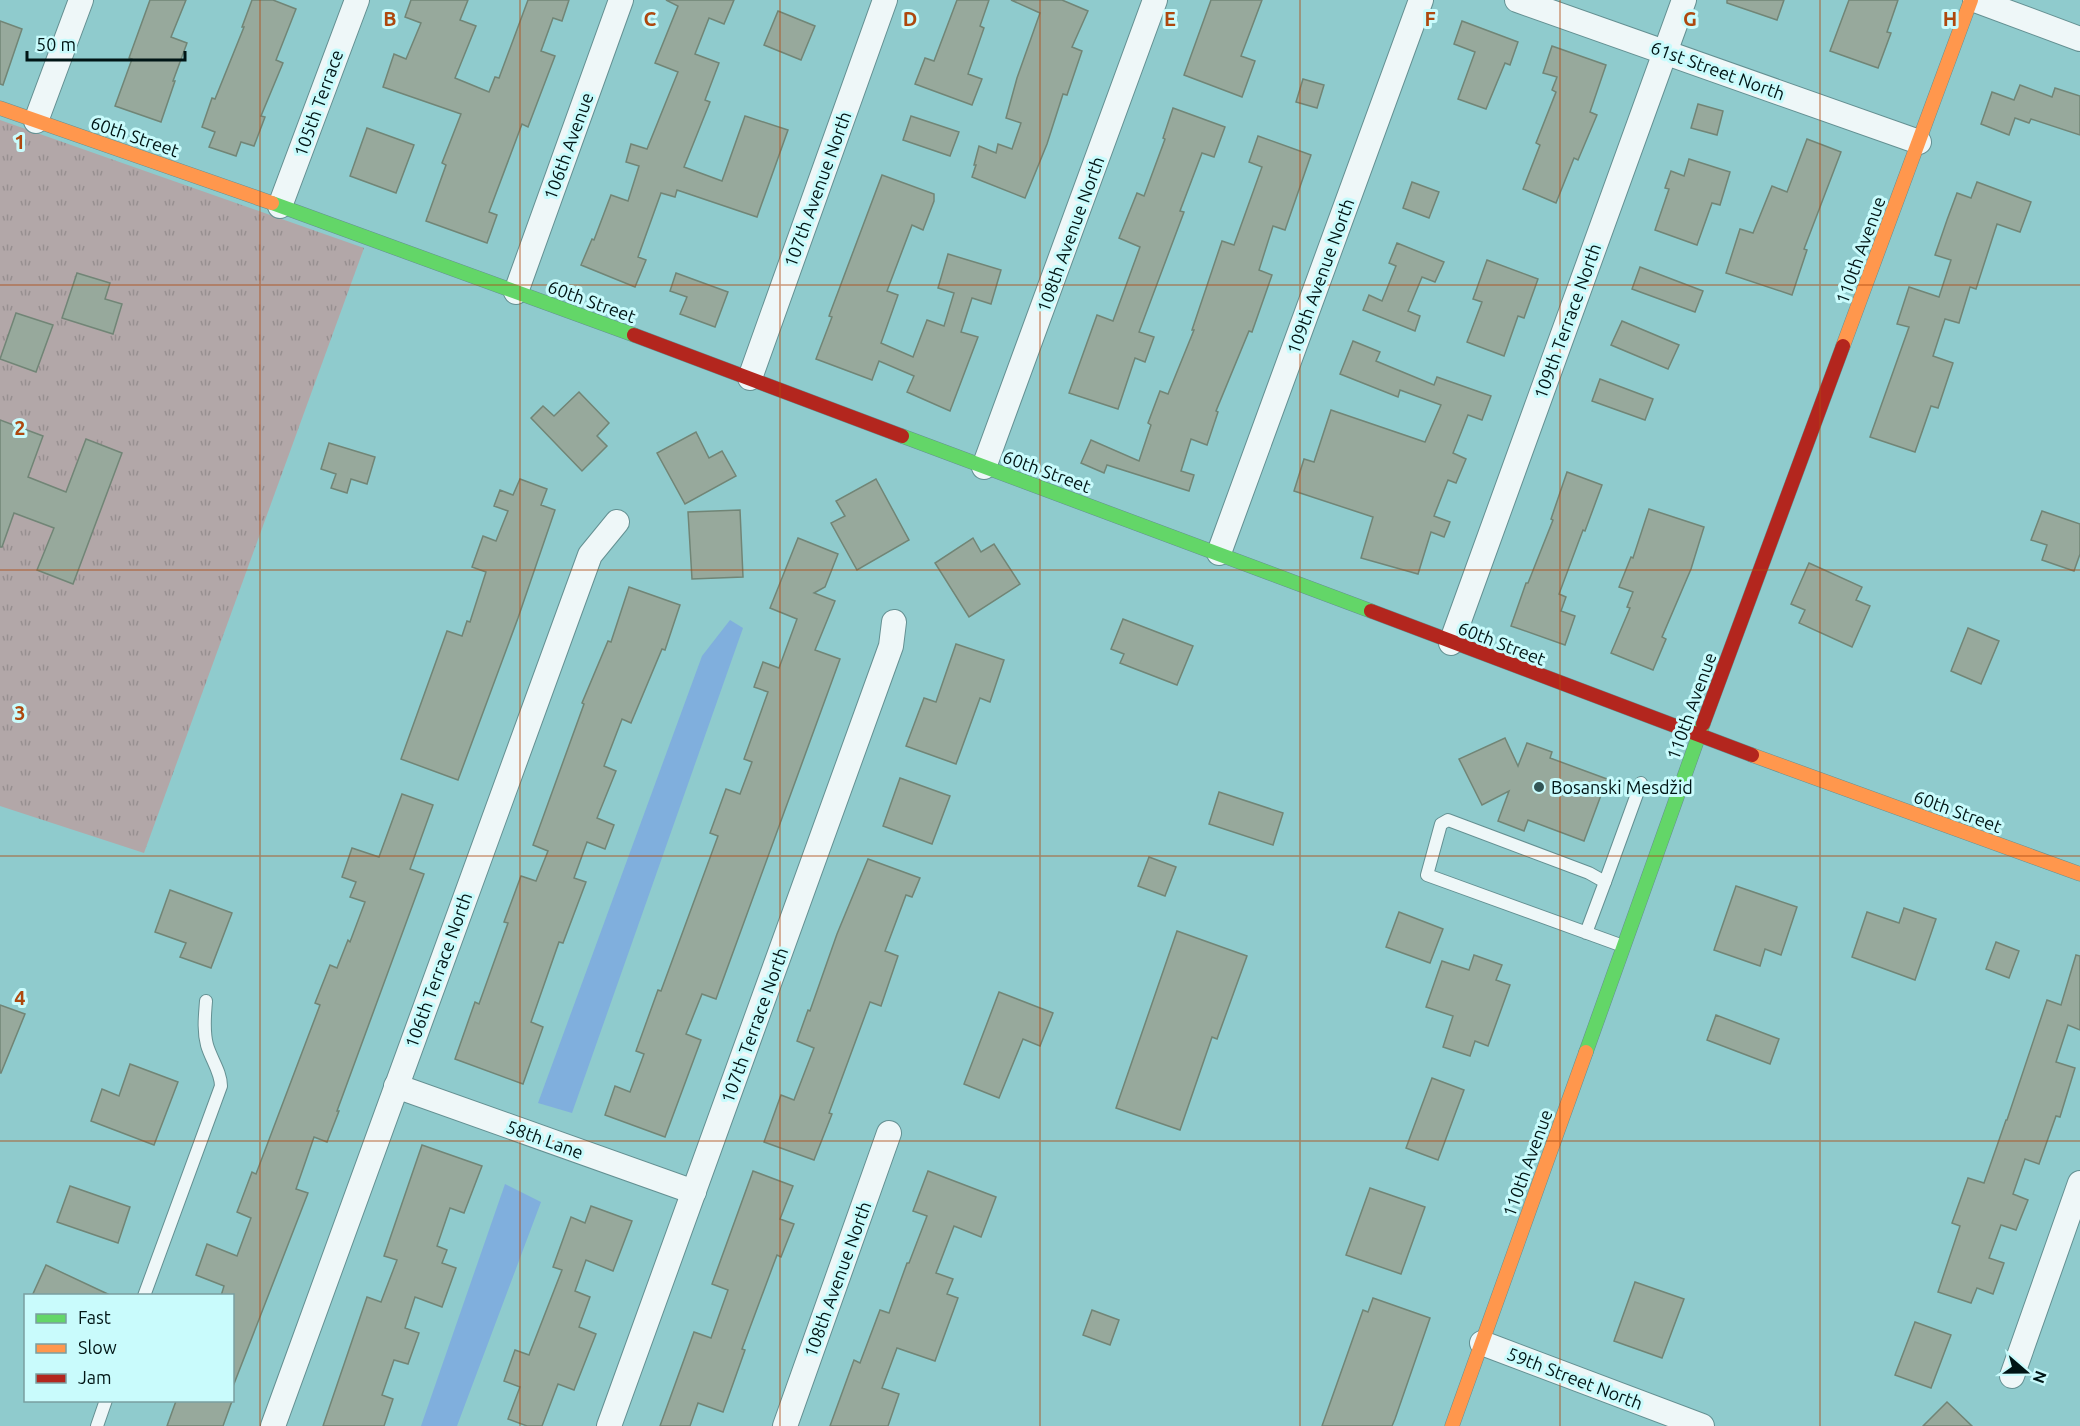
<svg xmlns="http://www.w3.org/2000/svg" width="2080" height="1426" viewBox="0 0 2080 1426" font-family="Ubuntu,sans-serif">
<defs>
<pattern id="grass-tufts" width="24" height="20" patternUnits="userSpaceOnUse" patternTransform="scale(1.5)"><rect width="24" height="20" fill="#b2a7a8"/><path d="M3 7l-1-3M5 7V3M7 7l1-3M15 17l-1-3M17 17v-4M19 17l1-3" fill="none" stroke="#978f90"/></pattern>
</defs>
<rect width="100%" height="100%" fill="#8fcbcd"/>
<!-- grass -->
<path fill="url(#grass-tufts)" d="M 0,120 L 364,248 L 144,853 L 0,806 Z"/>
<!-- water -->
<g fill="#80afdd">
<path d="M 730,620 L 743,628 L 572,1113 L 538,1103 L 702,656 Z"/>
<path d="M 505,1184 L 541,1202 L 457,1426 L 421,1426 Z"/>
</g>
<!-- building -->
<g fill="#97a99c" stroke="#718576" stroke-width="1.5">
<path d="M 150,0 L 186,0 L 171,37 L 187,43 L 173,81 L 175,81 L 161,122 L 115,106 L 132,59 L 129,58 Z"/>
<path d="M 252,0 L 273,0 L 296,9 L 276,60 L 283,63 L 261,116 L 265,117 L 254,146 L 241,142 L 236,156 L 209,147 L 215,132 L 202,127 L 212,98 L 215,99 L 244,27 L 242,27 Z"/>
<path d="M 411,0 L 468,0 L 460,20 L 476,26 L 455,78 L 489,92 L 495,77 L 499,78 L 528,0 L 569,0 L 562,21 L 553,18 L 541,51 L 555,56 L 528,127 L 522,124 L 489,212 L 497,215 L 487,243 L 426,221 L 446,165 L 442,163 L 461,114 L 383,87 L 394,54 L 406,59 L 421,23 L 405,17 Z"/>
<path d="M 666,0 L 734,0 L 724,24 L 709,18 L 695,54 L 719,63 L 705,100 L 710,102 L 684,167 L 722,181 L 745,116 L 788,130 L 757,217 L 677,190 L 675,197 L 661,193 L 638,257 L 646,260 L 635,287 L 581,265 L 592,239 L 594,240 L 611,195 L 628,201 L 639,166 L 626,162 L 631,144 L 647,149 L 678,72 L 655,63 L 678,6 Z"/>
<path d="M 957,0 L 989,0 L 980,26 L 984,28 L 968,74 L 982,79 L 972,105 L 915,84 L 925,58 L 934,61 Z"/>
<path d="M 1011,0 L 1062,0 L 1088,11 L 1072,47 L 1082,51 L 1067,95 L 1063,94 L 1047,144 L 1025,198 L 972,177 L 976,165 L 974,165 L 979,146 L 996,153 L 998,144 L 1012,149 L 1021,123 L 1006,118 L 1017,78 L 1040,13 Z"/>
<path d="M 1211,0 L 1262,0 L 1241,56 L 1255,61 L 1242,97 L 1184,75 Z"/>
<path d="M 1727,0 L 1784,0 L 1777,20 L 1727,3 Z"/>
<path d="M 1849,0 L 1898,0 L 1887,32 L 1891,33 L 1878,68 L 1830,51 Z"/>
<path d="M 778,11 L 815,26 L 801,60 L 764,45 Z"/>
<path d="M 0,21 L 22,29 L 3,85 L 0,84 Z"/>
<path d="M 1462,21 L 1518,42 L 1510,65 L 1505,63 L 1486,109 L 1458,99 L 1475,52 L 1454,44 Z"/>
<path d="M 1552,46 L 1606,65 L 1590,112 L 1597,115 L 1578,160 L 1574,158 L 1556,203 L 1523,189 L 1540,145 L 1536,143 L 1556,92 L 1552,90 L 1557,77 L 1543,73 Z"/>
<path d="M 1303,79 L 1324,85 L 1317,108 L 1296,102 Z"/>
<path d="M 2020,85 L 2052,97 L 2055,88 L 2080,96 L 2080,135 L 2031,119 L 2029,123 L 2015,118 L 2009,135 L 1981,124 L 1992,92 L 2014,100 Z"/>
<path d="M 1698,104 L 1723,111 L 1717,135 L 1691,128 Z"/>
<path d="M 1173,108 L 1225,127 L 1214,157 L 1202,153 L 1180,211 L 1184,212 L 1139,332 L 1154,337 L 1145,362 L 1135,358 L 1118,409 L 1069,393 L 1097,315 L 1113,321 L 1140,247 L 1119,238 L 1137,193 L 1144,196 L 1165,139 L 1163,138 Z"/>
<path d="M 911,116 L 959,132 L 950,156 L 903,140 Z"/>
<path d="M 367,128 L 414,145 L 396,193 L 350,176 Z"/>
<path d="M 1258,136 L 1311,155 L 1285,230 L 1273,226 L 1259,270 L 1272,275 L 1252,332 L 1249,331 L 1216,411 L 1218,412 L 1207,445 L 1191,439 L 1181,471 L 1194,475 L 1189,491 L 1107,465 L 1104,473 L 1081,463 L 1091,440 L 1139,461 L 1151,425 L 1148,423 L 1160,391 L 1168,394 L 1194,330 L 1192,330 L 1222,241 L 1234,245 L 1262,167 L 1249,162 Z"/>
<path d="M 1807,139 L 1841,152 L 1804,249 L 1807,250 L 1792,295 L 1726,273 L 1740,229 L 1753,233 L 1772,186 L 1787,192 Z"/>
<path d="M 1689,159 L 1730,172 L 1720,205 L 1712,203 L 1697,245 L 1655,230 L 1669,189 L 1665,188 L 1671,171 L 1684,176 Z"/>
<path d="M 882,175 L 934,194 L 934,201 L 923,230 L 912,225 L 887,291 L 898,295 L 881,343 L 913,357 L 927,320 L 944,326 L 954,293 L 938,288 L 948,254 L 1001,270 L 991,304 L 972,298 L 961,332 L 978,337 L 950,411 L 907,392 L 914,376 L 879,361 L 872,380 L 816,359 L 832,317 L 829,316 Z"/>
<path d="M 1412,182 L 1439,192 L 1429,218 L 1403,208 Z"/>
<path d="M 1977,182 L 2031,202 L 2020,232 L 1997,224 L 1976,289 L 1970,287 L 1959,323 L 1945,319 L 1933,356 L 1953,363 L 1938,408 L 1931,406 L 1915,452 L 1870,437 L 1909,327 L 1897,324 L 1909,287 L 1939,297 L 1951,260 L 1935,255 L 1947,220 L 1957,193 L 1971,198 Z"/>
<path d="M 1397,243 L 1444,262 L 1435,282 L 1422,277 L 1408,311 L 1420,316 L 1415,331 L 1363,310 L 1369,295 L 1382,301 L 1396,266 L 1389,263 Z"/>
<path d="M 1487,260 L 1538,279 L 1524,318 L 1518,316 L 1504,356 L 1467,342 L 1482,302 L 1473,299 Z"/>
<path d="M 1640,267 L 1703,291 L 1695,312 L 1632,289 Z"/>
<path d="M 77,273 L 110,283 L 105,299 L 122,304 L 113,334 L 62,318 Z"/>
<path d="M 676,273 L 728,292 L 715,327 L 680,314 L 687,297 L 670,291 Z"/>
<path d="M 16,313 L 53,325 L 36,372 L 0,359 Z"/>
<path d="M 1622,321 L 1679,345 L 1668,369 L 1611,345 Z"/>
<path d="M 1353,341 L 1380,352 L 1376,361 L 1434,385 L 1437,377 L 1491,396 L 1482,420 L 1468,415 L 1453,453 L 1466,459 L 1456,483 L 1448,480 L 1434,516 L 1450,522 L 1444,537 L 1431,532 L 1418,574 L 1361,558 L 1373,517 L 1294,491 L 1304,459 L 1314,462 L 1331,410 L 1425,442 L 1441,405 L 1400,390 L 1398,397 L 1340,374 Z"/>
<path d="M 1600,379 L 1653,399 L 1645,420 L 1592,401 Z"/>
<path d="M 579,392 L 609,423 L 597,436 L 607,446 L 582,471 L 531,418 L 543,406 L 554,416 Z"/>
<path d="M 0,420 L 43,436 L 28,477 L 66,492 L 86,439 L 122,453 L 73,584 L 37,570 L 54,528 L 14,513 L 2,547 L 0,547 Z"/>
<path d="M 696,432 L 709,458 L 722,451 L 736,476 L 685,504 L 657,453 Z"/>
<path d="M 329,443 L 375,457 L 367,484 L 351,479 L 347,493 L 331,488 L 336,474 L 321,469 Z"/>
<path d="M 1567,472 L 1602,485 L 1585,531 L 1583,530 L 1559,594 L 1566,597 L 1561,611 L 1575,616 L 1565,645 L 1511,626 L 1526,583 L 1528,583 L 1553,520 L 1551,519 Z"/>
<path d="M 520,479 L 547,489 L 541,505 L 555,510 L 518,618 L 458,780 L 401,759 L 447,631 L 462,636 L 467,621 L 470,622 L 486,572 L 472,567 L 483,536 L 496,541 L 508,511 L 494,506 L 500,490 L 513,495 Z"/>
<path d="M 876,479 L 909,540 L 857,570 L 831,523 L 845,516 L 836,501 Z"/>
<path d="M 1649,509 L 1704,527 L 1691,569 L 1662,637 L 1666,639 L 1653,670 L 1611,653 L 1630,608 L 1627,607 L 1633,592 L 1619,587 L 1631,557 L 1633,558 Z"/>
<path d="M 740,510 L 743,577 L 692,579 L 688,512 Z"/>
<path d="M 2042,511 L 2080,524 L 2080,554 L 2074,571 L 2042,560 L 2047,545 L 2031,540 Z"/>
<path d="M 798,538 L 838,554 L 825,587 L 814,593 L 835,601 L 815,650 L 840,659 L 716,999 L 702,994 L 686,1034 L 701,1040 L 665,1137 L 605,1115 L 615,1086 L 630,1092 L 644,1054 L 636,1051 L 658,990 L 661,991 L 718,836 L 710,833 L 726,789 L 740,794 L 752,762 L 744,759 L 768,692 L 754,687 L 763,662 L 779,668 L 797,619 L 770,608 Z"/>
<path d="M 973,538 L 981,552 L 994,544 L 1020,584 L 969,617 L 935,563 Z"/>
<path d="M 1809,563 L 1862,587 L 1856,600 L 1870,606 L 1852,647 L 1799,623 L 1805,610 L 1791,604 Z"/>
<path d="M 629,587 L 680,605 L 665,650 L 662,649 L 631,723 L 622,719 L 604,766 L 616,771 L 597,818 L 614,825 L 605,849 L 587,842 L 574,878 L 586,882 L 563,943 L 559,942 L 531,1022 L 543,1027 L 523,1084 L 455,1059 L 475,1002 L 479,1004 L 508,923 L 504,922 L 521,876 L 536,881 L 548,851 L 533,845 L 584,704 L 582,703 L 608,641 L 611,642 Z"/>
<path d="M 1123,619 L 1193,646 L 1177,685 L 1120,663 L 1124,654 L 1111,649 Z"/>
<path d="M 1968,628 L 1999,641 L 1981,684 L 1951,671 Z"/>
<path d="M 956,644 L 1004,660 L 990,702 L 980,698 L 956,764 L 906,746 L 924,698 L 936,702 Z"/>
<path d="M 1505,738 L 1518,766 L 1527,743 L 1552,752 L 1550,758 L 1607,779 L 1584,841 L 1528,820 L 1524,831 L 1498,821 L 1509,791 L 1482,805 L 1459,759 Z"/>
<path d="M 900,778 L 950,796 L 932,844 L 883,826 Z"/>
<path d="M 1219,792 L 1283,813 L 1273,845 L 1209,824 Z"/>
<path d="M 402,794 L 433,805 L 410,869 L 424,874 L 337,1111 L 339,1111 L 327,1142 L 314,1137 L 296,1189 L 308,1193 L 232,1389 L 232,1296 L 221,1296 L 224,1286 L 196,1275 L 207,1244 L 237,1256 L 251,1218 L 237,1212 L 252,1172 L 256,1174 L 320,1005 L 315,1003 L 330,965 L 337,968 L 348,940 L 350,942 L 365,902 L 350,897 L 356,882 L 342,877 L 352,848 L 379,857 Z"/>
<path d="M 1149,857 L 1176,867 L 1165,896 L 1138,886 Z"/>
<path d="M 868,859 L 920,878 L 912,897 L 906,895 L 885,951 L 898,956 L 881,1006 L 870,1002 L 829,1113 L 832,1114 L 814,1160 L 764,1142 L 781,1095 L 794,1100 L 814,1048 L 797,1041 L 808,1010 L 810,1011 L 837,934 Z"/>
<path d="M 1736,886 L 1797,907 L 1781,955 L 1765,949 L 1760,966 L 1714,950 Z"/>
<path d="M 170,890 L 232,913 L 211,968 L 180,957 L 186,943 L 155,932 Z"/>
<path d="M 1904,908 L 1936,919 L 1915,980 L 1852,957 L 1867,912 L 1899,923 Z"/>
<path d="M 1399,912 L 1443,929 L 1430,963 L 1386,947 Z"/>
<path d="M 1177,931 L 1247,956 L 1217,1039 L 1212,1037 L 1180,1130 L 1116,1108 Z"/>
<path d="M 1996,942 L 2019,951 L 2009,978 L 1986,969 Z"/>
<path d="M 1474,955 L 1502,965 L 1496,980 L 1510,985 L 1488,1046 L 1475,1041 L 1470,1056 L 1443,1047 L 1453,1016 L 1426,1007 L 1442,961 L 1469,970 Z"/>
<path d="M 2076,955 L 2080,956 L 2080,1030 L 2068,1025 L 2056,1062 L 2075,1068 L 2060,1117 L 2056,1116 L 2039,1164 L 2025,1159 L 2013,1194 L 2028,1200 L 2016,1230 L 2001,1225 L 1989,1258 L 2004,1263 L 1993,1294 L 1977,1288 L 1971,1303 L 1938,1292 L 1960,1226 L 1952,1223 L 1968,1178 L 1984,1183 L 2006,1120 L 2007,1120 L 2047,1000 L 2061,1005 Z"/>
<path d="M 999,992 L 1053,1013 L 1040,1046 L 1023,1039 L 999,1098 L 964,1084 Z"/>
<path d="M 0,1005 L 25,1014 L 1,1073 L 0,1073 Z"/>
<path d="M 1716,1015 L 1779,1039 L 1770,1064 L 1707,1040 Z"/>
<path d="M 130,1064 L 178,1082 L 154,1145 L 91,1121 L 102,1089 L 119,1096 Z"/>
<path d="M 1432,1078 L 1464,1090 L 1438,1160 L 1406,1148 Z"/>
<path d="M 422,1145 L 482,1166 L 464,1213 L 450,1208 L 437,1246 L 447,1250 L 442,1263 L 456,1268 L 442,1307 L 415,1297 L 405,1328 L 419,1333 L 408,1364 L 394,1360 L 382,1395 L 393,1399 L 384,1426 L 323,1426 L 367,1297 L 381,1302 L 397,1260 L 384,1256 Z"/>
<path d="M 753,1171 L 793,1186 L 780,1219 L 794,1224 L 781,1257 L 777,1255 L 742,1349 L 745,1350 L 723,1412 L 698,1403 L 690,1426 L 660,1426 L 694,1332 L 711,1338 L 728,1290 L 712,1284 Z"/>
<path d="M 928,1171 L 996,1197 L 981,1237 L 954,1226 L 936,1273 L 953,1279 L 947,1294 L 958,1298 L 935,1361 L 897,1348 L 882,1388 L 899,1394 L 888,1426 L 830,1426 L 854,1360 L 860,1363 L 880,1310 L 889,1313 L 907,1263 L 909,1263 L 927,1216 L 913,1211 Z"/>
<path d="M 70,1186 L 130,1207 L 118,1243 L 57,1222 Z"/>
<path d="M 1370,1188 L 1425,1207 L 1401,1274 L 1346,1255 Z"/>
<path d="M 591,1206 L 632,1221 L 613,1271 L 586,1260 L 575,1291 L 590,1297 L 579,1327 L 596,1334 L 574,1390 L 558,1384 L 542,1426 L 527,1426 L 508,1419 L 520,1387 L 504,1381 L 515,1350 L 529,1355 L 562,1270 L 553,1267 L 571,1217 L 585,1223 Z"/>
<path d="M 46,1265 L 112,1296 L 32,1296 Z"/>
<path d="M 1635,1282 L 1684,1299 L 1662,1358 L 1614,1341 Z"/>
<path d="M 1373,1298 L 1430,1318 L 1395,1419 L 1392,1426 L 1322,1426 L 1363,1310 L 1368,1312 Z"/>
<path d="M 1092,1310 L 1119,1320 L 1110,1345 L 1083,1335 Z"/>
<path d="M 1915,1322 L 1951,1335 L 1931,1388 L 1895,1375 Z"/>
<path d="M 176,1401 L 232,1401 L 223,1426 L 167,1426 Z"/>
<path d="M 1947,1402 L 1972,1426 L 1923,1426 Z"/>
</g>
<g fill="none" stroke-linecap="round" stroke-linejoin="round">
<!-- lane casing -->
<g stroke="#649092" stroke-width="14">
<g id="lane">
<path d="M 1605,882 L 1641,783"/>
<path d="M 1586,933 L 1605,882 L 1589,873 L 1448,820 L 1441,824 L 1427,875 L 1623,946"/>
<path d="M 144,1296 L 221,1086 C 221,1072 211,1059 207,1045 C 203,1030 205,1015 206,1001"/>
<path d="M 97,1426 L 106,1400"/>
</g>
</g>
<!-- street casing -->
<g stroke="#649092" stroke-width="26">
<g id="street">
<path d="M 1517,0 L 1919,142"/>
<path d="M 1975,0 L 2080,39"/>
<path d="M 36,121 L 81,0"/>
<path d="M 280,206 L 357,0"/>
<path d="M 516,292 L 621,0"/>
<path d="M 750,378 L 885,0"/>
<path d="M 984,467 L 1155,0"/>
<path d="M 1219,553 L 1421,0"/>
<path d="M 1451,643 L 1684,0"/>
<path d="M 396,1086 L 694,1192"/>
<path d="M 1482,1343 L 1702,1426"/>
<path d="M 2012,1376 L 2080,1183"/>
<path d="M 273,1426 L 590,555 L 617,522"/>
<path d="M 609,1426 L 891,646 L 894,622"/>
<path d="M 785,1426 L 889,1133"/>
</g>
</g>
<!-- fast casing -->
<g stroke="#649092" stroke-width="15">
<g id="fast">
<path d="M 272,203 L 634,335"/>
<path d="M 902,436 L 1371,611"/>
<path d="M 1586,1052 L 1703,724"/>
</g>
</g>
<!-- slow casing -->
<g stroke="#649092" stroke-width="15">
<g id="slow">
<path d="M 0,108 L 272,203"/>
<path d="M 1843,346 L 1971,0"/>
<path d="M 1752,755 L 2080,874"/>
<path d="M 1452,1426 L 1586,1052"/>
</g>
</g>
<!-- jam casing -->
<g stroke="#649092" stroke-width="15">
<g id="jam">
<path d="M 634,335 L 902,436"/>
<path d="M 1371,611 L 1752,755"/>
<path d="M 1703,724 L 1843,346"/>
</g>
</g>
<!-- lane -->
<use href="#lane" stroke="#eef7f8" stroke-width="12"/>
<!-- street -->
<use href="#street" stroke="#eef7f8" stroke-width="24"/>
<!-- fast -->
<use href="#fast" stroke="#63d668" stroke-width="14"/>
<!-- slow -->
<use href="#slow" stroke="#ff974d" stroke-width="14"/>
<!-- jam -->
<use href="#jam" stroke="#b3261e" stroke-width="14"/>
</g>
<!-- grid -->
<path fill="none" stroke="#ae480e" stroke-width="1.5" stroke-opacity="0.55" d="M 260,0 L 260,1426M 520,0 L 520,1426M 780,0 L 780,1426M 1040,0 L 1040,1426M 1300,0 L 1300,1426M 1560,0 L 1560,1426M 1820,0 L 1820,1426M 0,285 L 2080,285M 0,570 L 2080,570M 0,856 L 2080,856M 0,1141 L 2080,1141"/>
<!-- markers -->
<circle fill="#325555" stroke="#c9fbfc" stroke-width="2" cx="1539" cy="787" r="6"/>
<g text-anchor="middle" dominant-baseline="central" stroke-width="6" stroke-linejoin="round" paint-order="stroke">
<!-- street labels -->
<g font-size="18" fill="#001515" stroke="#c9fbfc">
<text transform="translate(1718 70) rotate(20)">61st Street North</text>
<text transform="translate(318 103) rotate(-70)">105th Terrace</text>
<text transform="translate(135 136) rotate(19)">60th Street</text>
<text transform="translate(568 146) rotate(-70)">106th Avenue</text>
<text transform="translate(817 189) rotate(-70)">107th Avenue North</text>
<text transform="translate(1070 234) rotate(-70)">108th Avenue North</text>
<text transform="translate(1860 250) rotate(-70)">110th Avenue</text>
<text transform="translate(1320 276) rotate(-70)">109th Avenue North</text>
<text transform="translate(592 301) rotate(20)">60th Street</text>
<text transform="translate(1567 321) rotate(-70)">109th Terrace North</text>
<text transform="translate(1047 471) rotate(20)">60th Street</text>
<text transform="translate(1502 643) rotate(21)">60th Street</text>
<text transform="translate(1691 706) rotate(-70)">110th Avenue</text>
<text transform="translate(1958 811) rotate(20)">60th Street</text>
<text transform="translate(438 970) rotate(-70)">106th Terrace North</text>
<text transform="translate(754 1025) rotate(-70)">107th Terrace North</text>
<text transform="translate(545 1139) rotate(20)">58th Lane</text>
<text transform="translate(1527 1163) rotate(-70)">110th Avenue</text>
<text transform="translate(837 1279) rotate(-70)">108th Avenue North</text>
<text transform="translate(1575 1378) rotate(21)">59th Street North</text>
</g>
<!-- poi labels -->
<g font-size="18" fill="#001515" stroke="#c9fbfc" text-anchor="start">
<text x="1551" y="787">Bosanski Mesdžid</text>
</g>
</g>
<g font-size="20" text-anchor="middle" font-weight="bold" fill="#ae480e" stroke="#c9fbfc" stroke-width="6" stroke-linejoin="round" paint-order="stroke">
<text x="390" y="26">B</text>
<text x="650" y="26">C</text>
<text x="910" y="26">D</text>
<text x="1170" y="26">E</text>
<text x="1430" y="26">F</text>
<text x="1690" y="26">G</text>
<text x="1950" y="26">H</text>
<text x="20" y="149">1</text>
<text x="20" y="435">2</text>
<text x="20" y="720">3</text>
<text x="20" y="1005">4</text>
</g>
<!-- legend -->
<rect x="24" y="1294" width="210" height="108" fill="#c9fbfc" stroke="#799fa0" stroke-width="1.5"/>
<rect x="36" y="1314" width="30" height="9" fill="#63d668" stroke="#799fa0" stroke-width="1.5"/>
<text x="78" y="1324" font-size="18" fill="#001515">Fast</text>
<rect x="36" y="1344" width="30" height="9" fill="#ff974d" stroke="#799fa0" stroke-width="1.5"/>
<text x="78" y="1354" font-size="18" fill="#001515">Slow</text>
<rect x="36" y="1374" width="30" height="9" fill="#b3261e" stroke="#799fa0" stroke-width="1.5"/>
<text x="78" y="1384" font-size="18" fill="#001515">Jam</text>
<!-- north arrow -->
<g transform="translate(2026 1372) rotate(110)" stroke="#c9fbfc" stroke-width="4.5" paint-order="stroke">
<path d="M0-4.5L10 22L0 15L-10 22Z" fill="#001515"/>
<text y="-9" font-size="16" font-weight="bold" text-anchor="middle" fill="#001515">N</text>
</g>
<!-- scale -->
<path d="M27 51v9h158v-9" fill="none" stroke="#001515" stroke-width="3"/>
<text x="36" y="51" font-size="18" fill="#001515" stroke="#c9fbfc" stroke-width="4.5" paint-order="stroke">50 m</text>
</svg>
